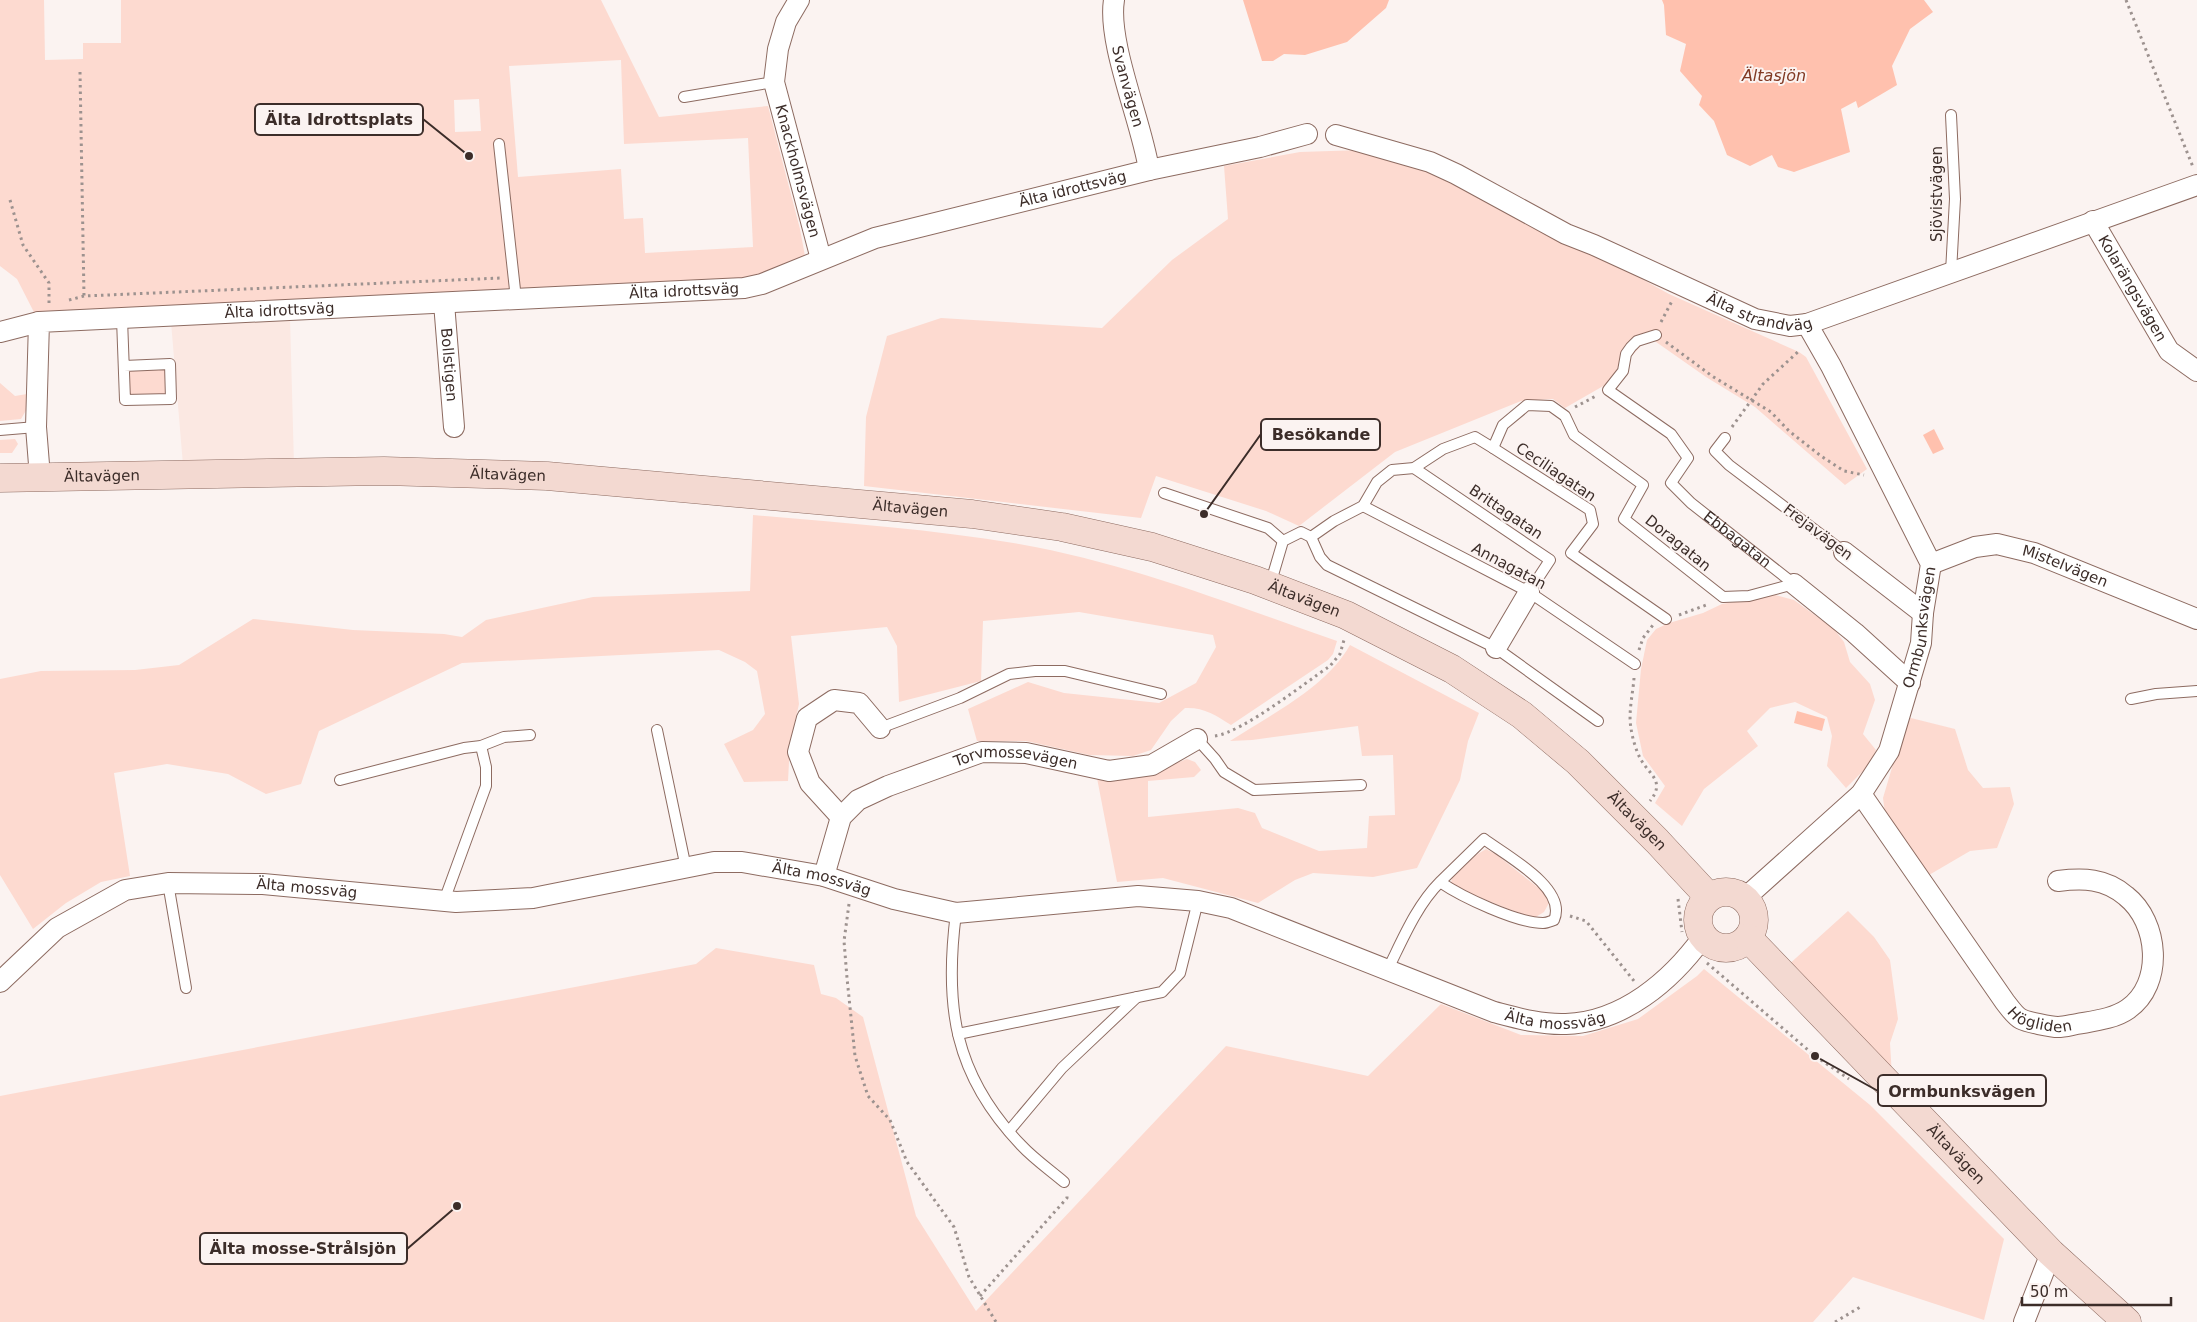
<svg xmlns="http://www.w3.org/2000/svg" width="2197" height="1322" viewBox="0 0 2197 1322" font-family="'DejaVu Sans',sans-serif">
<rect width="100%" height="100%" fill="#fbf3f1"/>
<!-- built -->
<path fill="#fbe8e2" d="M 290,318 L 294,465 L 183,465 L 171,322 Z"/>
<!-- green -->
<g fill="#fddad0" fill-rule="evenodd">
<path d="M 0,0 L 44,0 L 45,60 L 83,59 L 83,43 L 121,43 L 121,0 L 601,0 L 659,117 L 768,106 L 800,229 L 807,267 L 762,284 L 39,322 L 17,279 L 0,266 ZM 621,60 L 624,144 L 748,138 L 753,247 L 645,253 L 643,218 L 624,219 L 621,169 L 518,177 L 509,66 ZM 479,99 L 481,131 L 455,132 L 454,100 Z"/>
<path d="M 1362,150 L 1462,179 L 1669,294 L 1799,352 L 1806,357 L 1867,469 L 1845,485 L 1755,407 L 1706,377 L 1649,337 L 1605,385 L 1565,408 L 1553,399 L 1521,401 L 1395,452 L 1299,526 L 1266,511 L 1156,476 L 1141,518 L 864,486 L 866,417 L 887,336 L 941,318 L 1102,328 L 1172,260 L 1228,219 L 1224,166 L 1300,152 Z"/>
<path d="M 168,367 L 169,396 L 127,397 L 126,368 Z"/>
<path d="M 0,383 L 15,396 L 27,394 L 28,407 L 21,419 L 0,421 Z"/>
<path d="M 15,439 L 18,444 L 12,453 L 0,453 L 0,440 Z"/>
<path d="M 753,515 C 842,523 931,529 1019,544 C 1128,563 1233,605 1337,641 L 1333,654 L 1328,660 L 1231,725 C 1216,715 1203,707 1185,708 L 1171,721 L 1151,750 L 1133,756 L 1089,755 L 1026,741 L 977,741 L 968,709 L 1028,682 L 1064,693 L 1159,703 L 1196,683 L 1216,647 L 1213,635 L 1079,612 L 983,621 L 981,681 L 899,702 L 897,646 L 887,627 L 791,636 L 799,704 L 790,743 L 788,781 L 744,782 L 724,744 L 753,730 L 765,714 L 757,671 L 745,662 L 719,650 L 462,663 L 319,731 L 301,784 L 266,794 L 228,774 L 167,764 L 114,773 L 130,876 L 101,882 L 66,903 L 33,929 L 0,875 L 0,679 L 41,671 L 135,670 L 179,665 L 253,619 L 353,630 L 444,634 L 462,637 L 486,620 L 593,597 L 750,591 Z"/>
<path d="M 1775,595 L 1794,600 L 1834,629 L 1844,642 L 1850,662 L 1870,684 L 1875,700 L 1863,734 L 1876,750 L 1869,765 L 1846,788 L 1827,766 L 1832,736 L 1827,717 L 1795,702 L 1770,708 L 1747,731 L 1758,746 L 1704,789 L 1682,826 L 1655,803 L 1665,786 L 1643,756 L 1636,723 L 1641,669 L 1647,640 L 1656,629 L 1669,623 L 1703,613 L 1722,604 Z"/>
<path d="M 1350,645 L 1479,713 L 1468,741 L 1460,780 L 1417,868 L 1373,877 L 1313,873 L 1295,880 L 1258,903 L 1163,878 L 1117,882 L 1097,778 L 1146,774 L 1187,759 L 1195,762 L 1201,770 L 1194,777 L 1148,781 L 1148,817 L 1238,808 L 1255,813 L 1262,828 L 1319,851 L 1367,848 L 1369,816 L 1395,815 L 1393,755 L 1362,756 L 1358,726 L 1252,740 L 1230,741 C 1271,714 1326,688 1350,645 Z"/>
<path d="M 1907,717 L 1955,729 L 1968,770 L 1983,788 L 2010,787 L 2014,804 L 1997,848 L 1970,851 L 1929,875 L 1885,813 L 1883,798 Z"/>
<path d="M 1486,849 L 1497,855 L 1545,893 L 1549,903 L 1544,912 L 1534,918 L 1526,916 L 1454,887 L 1451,883 L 1452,878 L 1476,855 Z"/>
<path d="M 1848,911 L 1874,937 L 1890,960 L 1898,1019 L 1890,1043 L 1892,1076 L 1786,967 Z"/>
<path d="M 716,948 L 814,965 L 821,994 L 836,998 L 863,1017 L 916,1216 L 976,1311 L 1226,1046 L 1368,1076 L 1441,1004 L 1521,1035 L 1583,1036 L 1638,1019 L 1697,976 L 1704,969 L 1870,1105 L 2004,1239 L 1984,1320 L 1853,1277 L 1813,1322 L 0,1322 L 0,1096 L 696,964 Z"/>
</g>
<!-- water -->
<g fill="#ffc1ae">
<path d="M 1243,0 L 1389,0 L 1386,8 L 1347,42 L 1305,55 L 1284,54 L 1273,61 L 1262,61 Z"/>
<path d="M 1662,0 L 1924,0 L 1933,12 L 1910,29 L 1892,66 L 1897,85 L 1858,108 L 1856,101 L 1841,109 L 1850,152 L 1794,172 L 1778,167 L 1772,155 L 1750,166 L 1727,155 L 1714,121 L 1699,105 L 1702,96 L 1680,71 L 1686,44 L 1666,35 L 1664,5 Z"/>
<path d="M 1934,429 L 1944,449 L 1933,454 L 1923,435 Z"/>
<path d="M 1797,711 L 1825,719 L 1822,731 L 1794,723 Z"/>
</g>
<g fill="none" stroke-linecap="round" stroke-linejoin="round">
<!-- lane casing -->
<g stroke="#8d6b61" stroke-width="12">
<g id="lane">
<path d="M 684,97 L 774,82"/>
<path d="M 1951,115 L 1955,199 L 1951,272"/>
<path d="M 499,144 L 516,299"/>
<path d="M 122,319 L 125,400 L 171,399 L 170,364 L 124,366"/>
<path id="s1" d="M 1656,335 L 1637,341 L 1631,347 L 1626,354 L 1623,371 L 1608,390 L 1671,434 L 1688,458 L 1671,483 L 1691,503 L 1794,584"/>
<path d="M 0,430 L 36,427"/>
<path d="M 1725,438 L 1715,451 L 1729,465 L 1844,552"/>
<path d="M 1493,448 L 1590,510 L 1593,524 L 1571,553 L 1666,619"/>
<path d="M 1414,468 L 1550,560 L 1529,592"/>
<path d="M 1164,493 L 1268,528 L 1283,541"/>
<path d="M 1363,506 L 1529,592 L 1635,664"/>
<path d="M 1311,537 L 1334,521 L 1363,506 L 1377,482 L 1392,470 L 1414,468 L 1443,449 L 1475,437 L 1493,448 L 1503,425 L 1527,405 L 1551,406 L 1565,416 L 1574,435 L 1643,485 L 1624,519 L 1723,597 L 1749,596 L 1794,584"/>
<path d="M 1270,585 L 1283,541 L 1301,532 L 1311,537 L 1320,557 L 1327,565 L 1496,648 L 1598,721"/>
<path d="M 2131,699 L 2156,694 L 2197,691"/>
<path d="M 880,728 L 960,698 L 1009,674 L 1035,671 L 1065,671 L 1161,694"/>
<path d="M 657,730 L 686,868"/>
<path d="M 1197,739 L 1215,759 L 1224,772 L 1254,790 L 1361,785"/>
<path d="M 340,780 L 464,748 L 481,746 L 504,737 L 530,735"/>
<path d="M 168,883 L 186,988"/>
<path d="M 444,901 L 486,786 L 486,767 L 481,746"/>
<path d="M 956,913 C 944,1006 954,1075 1021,1145 C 1034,1159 1050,1170 1064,1182"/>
<path d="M 1387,971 C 1402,941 1416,906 1440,882 L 1484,839 C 1505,855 1568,888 1554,920 C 1551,921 1547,923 1543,923 C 1517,923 1462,897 1440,882"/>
<path d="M 958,1034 L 1162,992 L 1180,973 L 1198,901"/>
<path d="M 1009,1131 L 1062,1068 L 1137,997"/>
</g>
</g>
<!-- street casing -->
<g stroke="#8d6b61" stroke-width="22">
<g id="street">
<path id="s2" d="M 799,0 L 786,22 L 778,49 L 774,82 L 821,259"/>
<path id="s3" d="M 1114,0 C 1107,43 1142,123 1149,170"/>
<path id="s4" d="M 1336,135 L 1430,162 L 1456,174 L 1566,234 L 1594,245 L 1755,319 L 1790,326 L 1807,324 L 2197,185"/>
<path id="s5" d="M 2093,221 L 2169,351 L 2197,371"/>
<path id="s6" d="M 444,303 L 454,427"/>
<path d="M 0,332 L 39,322"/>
<path id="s7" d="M 40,477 L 36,427 L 39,322 L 744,288 L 762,284 L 875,238 L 1149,170 L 1260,147 L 1307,134"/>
<path d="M 1844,552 L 1923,613"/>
<path id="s8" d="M 1931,564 L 1975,547 L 1997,544 L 2034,553 L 2197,619"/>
<path d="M 1794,584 L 1855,633 L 1910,683"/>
<path d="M 1496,648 L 1529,592"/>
<path id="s9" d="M 1861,794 L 2005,1002 C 2009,1007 2015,1016 2021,1019 C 2027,1022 2051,1027 2058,1027 C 2064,1027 2071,1025 2077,1024 C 2093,1021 2114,1019 2128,1009 C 2164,984 2159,922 2126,896 C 2105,878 2083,878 2058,881"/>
<path d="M 841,817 L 810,783 L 798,752 L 807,718 L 834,700 L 859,703 L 880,728"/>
<path id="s10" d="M 824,876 L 841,817 L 858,800 L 888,786 L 982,752 L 1026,753 L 1109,771 L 1152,765 L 1197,739"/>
<path id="s11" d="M 1745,898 L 1861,794 L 1889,751 L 1921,643 L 1923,613 L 1931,564 L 1831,366 L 1807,324"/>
<path id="s12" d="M 0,982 L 57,928 L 125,890 L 168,883 L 263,884 L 456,902 L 533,898 L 714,862 L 742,862 L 824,876 L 894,899 L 956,913 L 1138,896 L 1198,901 L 1231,908 L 1494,1012 C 1517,1018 1541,1025 1566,1024 C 1623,1022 1671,981 1703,937"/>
<path d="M 2024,1322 L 2051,1253"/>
</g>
</g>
<!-- secondary casing -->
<g stroke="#8d6b61" stroke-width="29">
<g id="secondary">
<path id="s13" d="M 0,478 L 384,471 L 547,476 L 972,514 L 1062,527 L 1152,547 L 1255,580 L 1346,615 L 1452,669 L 1522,715 L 1578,762 L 1657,841 L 1709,897"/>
<circle cx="1726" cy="920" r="28"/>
<path id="s14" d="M 1748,938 L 2051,1253 L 2127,1322"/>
</g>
</g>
<!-- path -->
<g stroke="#9d928f" stroke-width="3" stroke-dasharray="2.5 4" stroke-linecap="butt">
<path d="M 2126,0 L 2193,167"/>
<path d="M 80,72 L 84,296"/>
<path d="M 10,200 L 23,245 L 49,283 L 49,304"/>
<path d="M 69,300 L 84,296 L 501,278"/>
<path d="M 1661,322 L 1672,301"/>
<path d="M 1666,342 L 1712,376 L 1771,412 L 1789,431 L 1821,456 L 1844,471 L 1864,475"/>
<path d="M 1575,407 L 1596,396"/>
<path d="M 1732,427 L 1763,384 L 1800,350"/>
<path d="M 1679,615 L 1709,604"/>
<path d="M 1639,650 L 1643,638 L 1653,625"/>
<path d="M 1634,678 C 1633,693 1628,713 1631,728 C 1632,737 1636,750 1640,758 C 1649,775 1666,781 1650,801"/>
<path d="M 1215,736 C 1245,731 1303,684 1330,666 L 1340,654 L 1344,640"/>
<path d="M 1678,899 L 1682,932"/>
<path d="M 849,904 L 844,941 L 847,978 L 855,1056 L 868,1096 L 890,1120 L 907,1162 L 954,1227 L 969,1277 L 996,1322"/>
<path d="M 1570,916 L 1586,921 L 1634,981"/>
<path d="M 1707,963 L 1815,1056 L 1849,1079"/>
<path d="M 980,1296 L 1067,1198 L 1067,1195"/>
<path d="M 1835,1322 L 1862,1306"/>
</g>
<!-- lane -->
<use href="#lane" stroke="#fff" stroke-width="10"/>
<!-- street -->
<use href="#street" stroke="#fff" stroke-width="20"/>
<!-- secondary -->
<use href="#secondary" stroke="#f3d9d1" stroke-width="28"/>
</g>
<g text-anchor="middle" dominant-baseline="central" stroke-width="4" stroke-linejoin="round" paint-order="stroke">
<!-- street labels -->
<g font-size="15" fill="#3c2d29" stroke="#fbf3f1">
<text stroke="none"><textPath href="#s3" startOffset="88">Svanvägen</textPath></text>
<text stroke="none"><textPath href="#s2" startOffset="179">Knackholmsvägen</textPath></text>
<text stroke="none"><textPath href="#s7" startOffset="1205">Älta idrottsväg</textPath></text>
<text transform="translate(1937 194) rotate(-90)">Sjövistvägen</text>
<text stroke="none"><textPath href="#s5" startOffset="78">Kolarängsvägen</textPath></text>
<text stroke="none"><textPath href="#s7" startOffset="801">Älta idrottsväg</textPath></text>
<text stroke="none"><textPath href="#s4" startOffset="462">Älta strandväg</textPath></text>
<text stroke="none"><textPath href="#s7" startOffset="396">Älta idrottsväg</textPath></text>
<text stroke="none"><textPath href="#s6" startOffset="62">Bollstigen</textPath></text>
<text transform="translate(1556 472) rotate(34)">Ceciliagatan</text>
<text stroke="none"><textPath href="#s13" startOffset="508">Ältavägen</textPath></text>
<text stroke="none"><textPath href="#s13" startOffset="102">Ältavägen</textPath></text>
<text stroke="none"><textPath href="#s13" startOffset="912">Ältavägen</textPath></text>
<text transform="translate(1506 512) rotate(34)">Brittagatan</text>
<text transform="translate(1818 532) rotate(37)">Frejavägen</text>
<text stroke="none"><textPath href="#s1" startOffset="302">Ebbagatan</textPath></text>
<text transform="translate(1678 543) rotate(39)">Doragatan</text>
<text transform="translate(1509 566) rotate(28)">Annagatan</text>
<text stroke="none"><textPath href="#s8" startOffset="141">Mistelvägen</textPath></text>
<text stroke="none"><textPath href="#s13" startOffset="1318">Ältavägen</textPath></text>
<text stroke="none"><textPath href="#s11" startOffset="335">Ormbunksvägen</textPath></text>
<text stroke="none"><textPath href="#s10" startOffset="252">Torvmossevägen</textPath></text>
<text stroke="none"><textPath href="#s13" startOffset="1722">Ältavägen</textPath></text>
<text stroke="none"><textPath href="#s12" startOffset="860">Älta mossväg</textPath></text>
<text stroke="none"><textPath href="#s12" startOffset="339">Älta mossväg</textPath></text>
<text stroke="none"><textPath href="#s12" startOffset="1621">Älta mossväg</textPath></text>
<text stroke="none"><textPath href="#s9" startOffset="295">Högliden</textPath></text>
<text stroke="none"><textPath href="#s14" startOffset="300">Ältavägen</textPath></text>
</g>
<!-- water labels -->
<g font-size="16" font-style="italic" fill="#813923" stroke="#fbf3f1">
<text x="1774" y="75">Ältasjön</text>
</g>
</g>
<!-- callouts -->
<path fill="none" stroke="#3c2d29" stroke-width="2" d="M469 156L423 119M1204 514L1261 434M1815 1056L1878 1091M457 1206L407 1249"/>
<g fill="#3c2d29" stroke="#fbf3f1" stroke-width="2">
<circle cx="469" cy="156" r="5"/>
<circle cx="1204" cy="514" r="5"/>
<circle cx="1815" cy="1056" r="5"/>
<circle cx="457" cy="1206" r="5"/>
</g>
<g fill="#fbf3f1" stroke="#3c2d29" stroke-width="2">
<rect x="255" y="104" width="168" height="31" rx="5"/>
<rect x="1261" y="419" width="119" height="31" rx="5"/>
<rect x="1878" y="1075" width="168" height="31" rx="5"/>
<rect x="200" y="1233" width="207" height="31" rx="5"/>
</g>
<g font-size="16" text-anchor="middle" font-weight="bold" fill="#3c2d29">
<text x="339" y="125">Älta Idrottsplats</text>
<text x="1321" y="440">Besökande</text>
<text x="1962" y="1097">Ormbunksvägen</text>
<text x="303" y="1254">Älta mosse-Strålsjön</text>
</g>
<!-- scale -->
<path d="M2022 1297v8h149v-8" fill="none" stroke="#3c2d29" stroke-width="2.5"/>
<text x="2030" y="1297" font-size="15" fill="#3c2d29" stroke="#fbf3f1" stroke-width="4" paint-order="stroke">50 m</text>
</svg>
